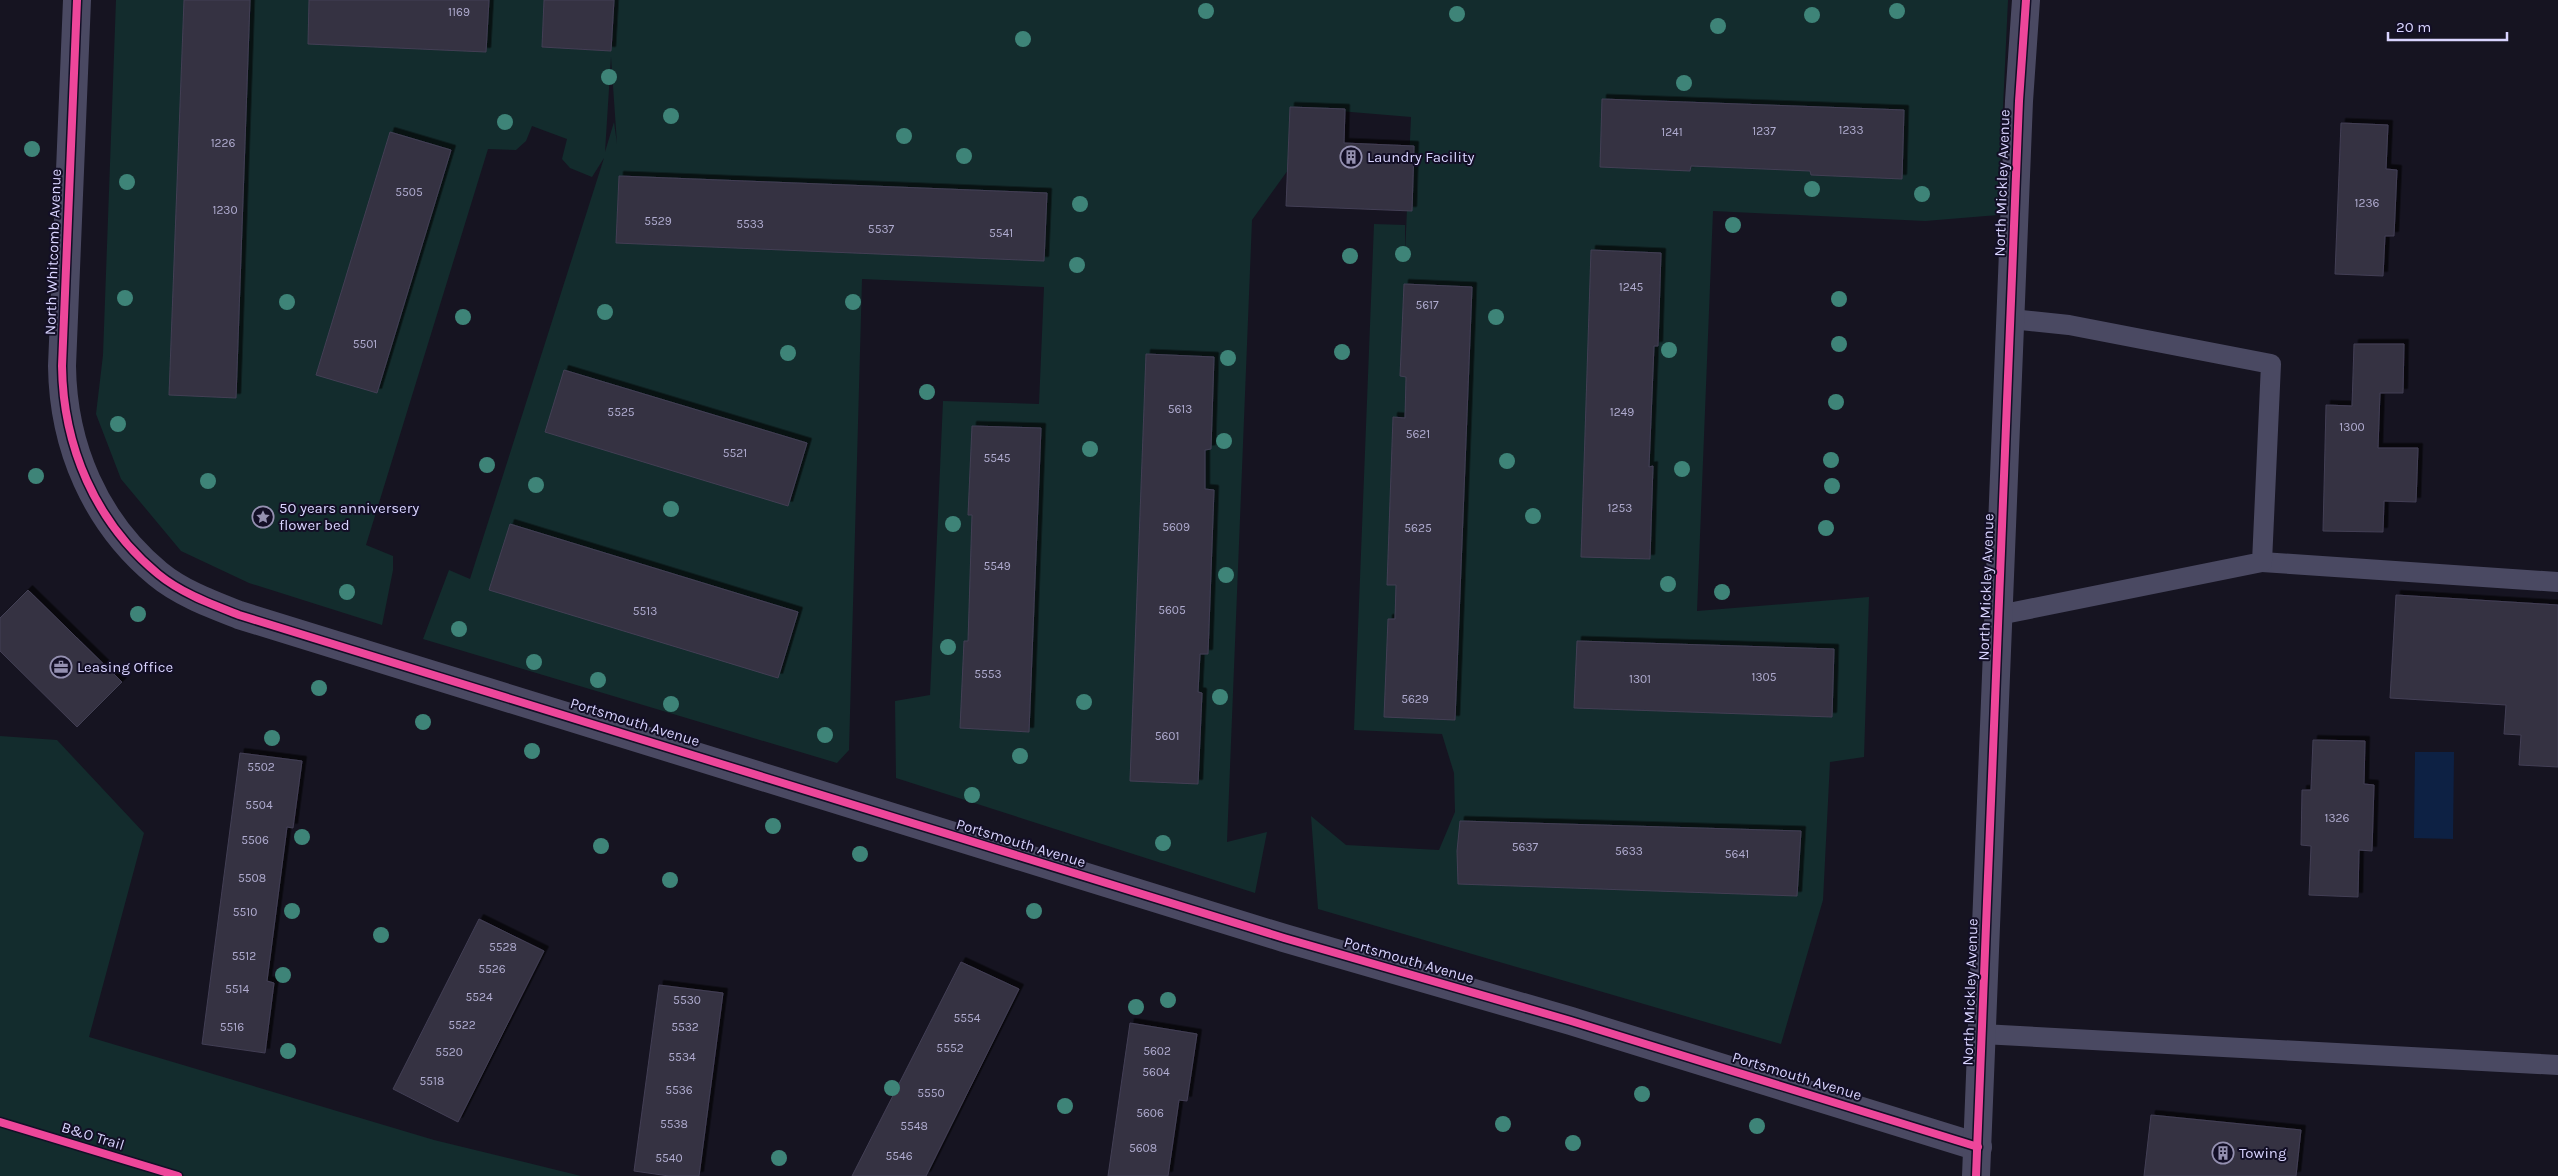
<svg xmlns="http://www.w3.org/2000/svg" width="2558" height="1176" viewBox="0 0 2558 1176" font-family="Karla,sans-serif">
<defs>
<filter id="shadow"><feDropShadow dx="4.5" dy="-4.5" stdDeviation="0" flood-color="#0009"/></filter>
</defs>
<rect width="100%" height="100%" fill="#161421"/>
<!-- green -->
<g fill="#132c2d" fill-rule="evenodd">
<path d="M 116,0 L 544,0 L 542,47 L 611,51 L 614,0 L 2008,0 L 1998,215 L 1925,221 L 1713,211 L 1697,611 L 1869,597 L 1864,757 L 1830,762 L 1823,900 L 1781,1044 L 1318,909 L 1311,816 L 1346,845 L 1439,850 L 1455,812 L 1454,773 L 1442,734 L 1354,730 L 1374,224 L 1405,225 L 1405,255 L 1411,117 L 1291,107 L 1288,170 L 1252,220 L 1227,842 L 1267,832 L 1255,893 L 896,778 L 895,701 L 930,695 L 943,401 L 1039,404 L 1044,287 L 862,279 L 849,750 L 837,763 L 423,639 L 449,570 L 470,579 L 604,158 L 592,177 L 570,168 L 562,159 L 567,139 L 532,126 L 526,141 L 516,150 L 488,149 L 366,545 L 393,556 L 393,570 L 382,625 L 249,583 L 181,551 L 121,479 L 96,414 L 103,355 ZM 611,57 L 617,144 L 614,122 L 605,152 ZM 619,176 L 1046,193 L 1044,260 L 616,243 Z"/>
<path d="M 0,736 L 57,740 L 144,833 L 89,1037 L 434,1140 L 581,1176 L 0,1176 Z"/>
</g>
<!-- water -->
<path fill="#0d2144" d="M 2415,752 L 2454,752 L 2453,839 L 2414,838 Z"/>
<!-- building -->
<g fill="#343243" stroke="#433f54" filter="url(#shadow)">
<path d="M 184,0 L 250,0 L 236,398 L 169,395 Z"/>
<path d="M 309,0 L 489,0 L 486,52 L 308,44 Z"/>
<path d="M 544,0 L 614,0 L 611,51 L 542,47 Z"/>
<path d="M 1602,99 L 1904,110 L 1902,179 L 1811,175 L 1810,171 L 1740,168 L 1691,166 L 1690,171 L 1600,167 Z"/>
<path d="M 1290,107 L 1345,109 L 1344,143 L 1414,146 L 1412,211 L 1286,206 Z"/>
<path d="M 2341,123 L 2388,125 L 2386,169 L 2397,170 L 2394,236 L 2385,236 L 2383,276 L 2335,274 Z"/>
<path d="M 390,132 L 451,150 L 377,393 L 316,375 Z"/>
<path d="M 619,176 L 1047,193 L 1044,261 L 616,243 Z"/>
<path d="M 1591,250 L 1661,253 L 1658,346 L 1654,346 L 1649,467 L 1653,466 L 1650,559 L 1581,557 Z"/>
<path d="M 1404,284 L 1472,287 L 1455,720 L 1384,717 L 1388,619 L 1395,619 L 1396,585 L 1387,585 L 1393,417 L 1405,418 L 1406,377 L 1400,376 Z"/>
<path d="M 2354,344 L 2404,344 L 2403,393 L 2380,393 L 2378,448 L 2418,448 L 2416,502 L 2384,501 L 2383,532 L 2323,531 L 2326,405 L 2352,406 Z"/>
<path d="M 1146,354 L 1214,357 L 1211,449 L 1205,450 L 1205,489 L 1214,490 L 1208,654 L 1200,654 L 1198,692 L 1202,693 L 1198,784 L 1130,781 Z"/>
<path d="M 564,370 L 807,443 L 788,506 L 545,432 Z"/>
<path d="M 972,426 L 1041,428 L 1029,732 L 960,728 L 964,641 L 968,641 L 972,515 L 968,515 Z"/>
<path d="M 510,524 L 798,612 L 778,678 L 489,590 Z"/>
<path d="M 28,590 L 122,682 L 77,727 L 0,651 L 0,618 Z"/>
<path d="M 2396,595 L 2558,605 L 2558,767 L 2519,765 L 2521,735 L 2504,734 L 2506,705 L 2390,698 Z"/>
<path d="M 1577,641 L 1834,649 L 1832,717 L 1574,708 Z"/>
<path d="M 2313,740 L 2365,741 L 2364,784 L 2374,785 L 2372,851 L 2359,850 L 2358,897 L 2309,895 L 2311,846 L 2301,845 L 2302,790 L 2311,790 Z"/>
<path d="M 240,753 L 302,761 L 293,828 L 287,827 L 267,981 L 274,983 L 265,1053 L 202,1044 Z"/>
<path d="M 1460,821 L 1801,831 L 1797,896 L 1458,884 L 1457,851 Z"/>
<path d="M 479,919 L 544,951 L 458,1122 L 393,1089 Z"/>
<path d="M 961,962 L 1019,989 L 926,1176 L 852,1176 Z"/>
<path d="M 659,985 L 723,993 L 699,1176 L 669,1176 L 634,1171 Z"/>
<path d="M 1130,1023 L 1197,1034 L 1187,1101 L 1179,1100 L 1168,1176 L 1108,1176 Z"/>
<path d="M 2151,1115 L 2301,1130 L 2296,1176 L 2144,1176 Z"/>
</g>
<g fill="none" stroke-linecap="round" stroke-linejoin="round">
<!-- service -->
<g stroke="#4a4962" stroke-width="20">
<path d="M 2262,562 L 2558,582"/>
<path d="M 1999,615 L 2262,562 L 2271,364 L 2069,325 L 2011,319"/>
<path d="M 1982,1034 L 2558,1065"/>
</g>
<!-- minor -->
<g stroke="#4a4962" stroke-width="28">
<path d="M 77,0 L 62,366 C 63,446 95,522 158,574 C 181,593 211,604 239,615 L 1284,938 L 1571,1021 L 1978,1147"/>
<path d="M 1976,1176 L 2019,101 L 2026,0"/>
</g>
<!-- cycleway casing -->
<g stroke="#130f26" stroke-width="11">
<g id="cycleway">
<path d="M 77,0 L 62,366 C 63,446 95,522 158,574 C 181,593 211,604 239,615 L 1284,938 L 1571,1021 L 1978,1147"/>
<path d="M 0,1122 L 178,1176"/>
<path d="M 1976,1176 L 2019,101 L 2026,0"/>
</g>
</g>
<!-- cycleway -->
<use href="#cycleway" stroke="#ed469a" stroke-width="8"/>
</g>
<!-- trees -->
<g fill="#3e8478">
<circle cx="1206" cy="11" r="8"/>
<circle cx="1897" cy="11" r="8"/>
<circle cx="1457" cy="14" r="8"/>
<circle cx="1812" cy="15" r="8"/>
<circle cx="1718" cy="26" r="8"/>
<circle cx="1023" cy="39" r="8"/>
<circle cx="609" cy="77" r="8"/>
<circle cx="1684" cy="83" r="8"/>
<circle cx="671" cy="116" r="8"/>
<circle cx="505" cy="122" r="8"/>
<circle cx="904" cy="136" r="8"/>
<circle cx="32" cy="149" r="8"/>
<circle cx="964" cy="156" r="8"/>
<circle cx="127" cy="182" r="8"/>
<circle cx="1812" cy="189" r="8"/>
<circle cx="1922" cy="194" r="8"/>
<circle cx="1080" cy="204" r="8"/>
<circle cx="1733" cy="225" r="8"/>
<circle cx="1403" cy="254" r="8"/>
<circle cx="1350" cy="256" r="8"/>
<circle cx="1077" cy="265" r="8"/>
<circle cx="125" cy="298" r="8"/>
<circle cx="1839" cy="299" r="8"/>
<circle cx="287" cy="302" r="8"/>
<circle cx="853" cy="302" r="8"/>
<circle cx="605" cy="312" r="8"/>
<circle cx="463" cy="317" r="8"/>
<circle cx="1496" cy="317" r="8"/>
<circle cx="1839" cy="344" r="8"/>
<circle cx="1669" cy="350" r="8"/>
<circle cx="1342" cy="352" r="8"/>
<circle cx="788" cy="353" r="8"/>
<circle cx="1228" cy="358" r="8"/>
<circle cx="927" cy="392" r="8"/>
<circle cx="1836" cy="402" r="8"/>
<circle cx="118" cy="424" r="8"/>
<circle cx="1224" cy="441" r="8"/>
<circle cx="1090" cy="449" r="8"/>
<circle cx="1831" cy="460" r="8"/>
<circle cx="1507" cy="461" r="8"/>
<circle cx="487" cy="465" r="8"/>
<circle cx="1682" cy="469" r="8"/>
<circle cx="36" cy="476" r="8"/>
<circle cx="208" cy="481" r="8"/>
<circle cx="536" cy="485" r="8"/>
<circle cx="1832" cy="486" r="8"/>
<circle cx="671" cy="509" r="8"/>
<circle cx="1533" cy="516" r="8"/>
<circle cx="953" cy="524" r="8"/>
<circle cx="1826" cy="528" r="8"/>
<circle cx="1226" cy="575" r="8"/>
<circle cx="1668" cy="584" r="8"/>
<circle cx="347" cy="592" r="8"/>
<circle cx="1722" cy="592" r="8"/>
<circle cx="138" cy="614" r="8"/>
<circle cx="459" cy="629" r="8"/>
<circle cx="948" cy="647" r="8"/>
<circle cx="534" cy="662" r="8"/>
<circle cx="598" cy="680" r="8"/>
<circle cx="319" cy="688" r="8"/>
<circle cx="1220" cy="697" r="8"/>
<circle cx="1084" cy="702" r="8"/>
<circle cx="671" cy="704" r="8"/>
<circle cx="423" cy="722" r="8"/>
<circle cx="825" cy="735" r="8"/>
<circle cx="272" cy="738" r="8"/>
<circle cx="532" cy="751" r="8"/>
<circle cx="1020" cy="756" r="8"/>
<circle cx="972" cy="795" r="8"/>
<circle cx="773" cy="826" r="8"/>
<circle cx="302" cy="837" r="8"/>
<circle cx="1163" cy="843" r="8"/>
<circle cx="601" cy="846" r="8"/>
<circle cx="860" cy="854" r="8"/>
<circle cx="670" cy="880" r="8"/>
<circle cx="292" cy="911" r="8"/>
<circle cx="1034" cy="911" r="8"/>
<circle cx="381" cy="935" r="8"/>
<circle cx="283" cy="975" r="8"/>
<circle cx="1168" cy="1000" r="8"/>
<circle cx="1136" cy="1007" r="8"/>
<circle cx="288" cy="1051" r="8"/>
<circle cx="892" cy="1088" r="8"/>
<circle cx="1642" cy="1094" r="8"/>
<circle cx="1065" cy="1106" r="8"/>
<circle cx="1503" cy="1124" r="8"/>
<circle cx="1757" cy="1126" r="8"/>
<circle cx="1573" cy="1143" r="8"/>
<circle cx="779" cy="1158" r="8"/>
</g>
<!-- icons -->
<defs>
<g id="building-ring" transform="scale(1.125)"><circle r="9.5" fill="#130f26" stroke="#9591b1" stroke-width="1.5"/><path d="M-4-6H4V6H1V3H-1V6H-4ZM-2.5-4.3h1.7v1.8h-1.7ZM.8-4.3h1.7v1.8H.8ZM-2.5-1h1.7V.8h-1.7ZM.8-1h1.7V.8H.8Z" fill="#9591b1"/></g>
<g id="sight-ring" transform="scale(1.125)"><circle r="9.5" fill="#130f26" stroke="#9591b1" stroke-width="1.5"/><path d="M0-6L1.8-2.2L6-1.7L2.9 1.2L3.7 5.4L0 3.3L-3.7 5.4L-2.9 1.2L-6-1.7L-1.8-2.2Z" fill="#9591b1"/></g>
<g id="office-ring" transform="scale(1.125)"><circle r="9.5" fill="#130f26" stroke="#9591b1" stroke-width="1.5"/><path d="M-6-3h4V-5.5h4V-3h4V5H-6ZM-1-4.5V-3h2v-1.5ZM-6 0V1H6V0Z" fill="#9591b1"/></g>
</defs>
<g fill-rule="evenodd">
<use href="#building-ring" x="1351" y="157"/>
<use href="#sight-ring" x="263" y="517"/>
<use href="#office-ring" x="61" y="667"/>
<use href="#building-ring" x="2223" y="1153"/>
</g>
<g text-anchor="middle" dominant-baseline="central" stroke-width="4" stroke-linejoin="round" paint-order="stroke">
<!-- number labels -->
<g font-size="12" fill="#b0acd0">
<text x="459" y="12">1169</text>
<text x="1851" y="130">1233</text>
<text x="1764" y="131">1237</text>
<text x="1672" y="132">1241</text>
<text x="223" y="143">1226</text>
<text x="409" y="192">5505</text>
<text x="2367" y="203">1236</text>
<text x="225" y="210">1230</text>
<text x="658" y="221">5529</text>
<text x="750" y="224">5533</text>
<text x="881" y="229">5537</text>
<text x="1001" y="233">5541</text>
<text x="1631" y="287">1245</text>
<text x="1427" y="305">5617</text>
<text x="365" y="344">5501</text>
<text x="1180" y="409">5613</text>
<text x="621" y="412">5525</text>
<text x="1622" y="412">1249</text>
<text x="2352" y="427">1300</text>
<text x="1418" y="434">5621</text>
<text x="735" y="453">5521</text>
<text x="997" y="458">5545</text>
<text x="1620" y="508">1253</text>
<text x="1176" y="527">5609</text>
<text x="1418" y="528">5625</text>
<text x="997" y="566">5549</text>
<text x="1172" y="610">5605</text>
<text x="645" y="611">5513</text>
<text x="988" y="674">5553</text>
<text x="1764" y="677">1305</text>
<text x="1640" y="679">1301</text>
<text x="1415" y="699">5629</text>
<text x="1167" y="736">5601</text>
<text x="261" y="767">5502</text>
<text x="259" y="805">5504</text>
<text x="2337" y="818">1326</text>
<text x="255" y="840">5506</text>
<text x="1525" y="847">5637</text>
<text x="1629" y="851">5633</text>
<text x="1737" y="854">5641</text>
<text x="252" y="878">5508</text>
<text x="245" y="912">5510</text>
<text x="503" y="947">5528</text>
<text x="244" y="956">5512</text>
<text x="492" y="969">5526</text>
<text x="237" y="989">5514</text>
<text x="479" y="997">5524</text>
<text x="687" y="1000">5530</text>
<text x="967" y="1018">5554</text>
<text x="462" y="1025">5522</text>
<text x="232" y="1027">5516</text>
<text x="685" y="1027">5532</text>
<text x="950" y="1048">5552</text>
<text x="1157" y="1051">5602</text>
<text x="449" y="1052">5520</text>
<text x="682" y="1057">5534</text>
<text x="1156" y="1072">5604</text>
<text x="432" y="1081">5518</text>
<text x="679" y="1090">5536</text>
<text x="931" y="1093">5550</text>
<text x="1150" y="1113">5606</text>
<text x="674" y="1124">5538</text>
<text x="914" y="1126">5548</text>
<text x="1143" y="1148">5608</text>
<text x="899" y="1156">5546</text>
<text x="669" y="1158">5540</text>
</g>
<!-- poi labels -->
<g font-size="15" fill="#d9d4ff" stroke="#130f26" text-anchor="start">
<text x="1367" y="157">Laundry Facility</text>
<text x="279" y="508">50 years anniversery<tspan x="279" dy="17">flower bed</tspan></text>
<text x="77" y="667">Leasing Office</text>
<text x="2239" y="1153">Towing</text>
</g>
<!-- street labels -->
<g font-size="15" fill="#d9d4ff" stroke="#130f26">
<text transform="translate(2002 183) rotate(-88)">North Mickley Avenue</text>
<text transform="translate(53 252) rotate(-88)">North Whitcomb Avenue</text>
<text transform="translate(1986 587) rotate(-88)">North Mickley Avenue</text>
<text transform="translate(635 722) rotate(17)">Portsmouth Avenue</text>
<text transform="translate(1021 843) rotate(17)">Portsmouth Avenue</text>
<text transform="translate(1409 960) rotate(16)">Portsmouth Avenue</text>
<text transform="translate(1970 992) rotate(-88)">North Mickley Avenue</text>
<text transform="translate(1797 1076) rotate(17)">Portsmouth Avenue</text>
<text transform="translate(93 1136) rotate(17)">B&amp;O Trail</text>
</g>
</g>
<!-- scale -->
<path d="M2388 32v8h119v-8" fill="none" stroke="#d9d4ff" stroke-width="2.5"/>
<text x="2396" y="32" font-size="15" fill="#d9d4ff" stroke="#130f26" stroke-width="4" paint-order="stroke">20 m</text>
</svg>
